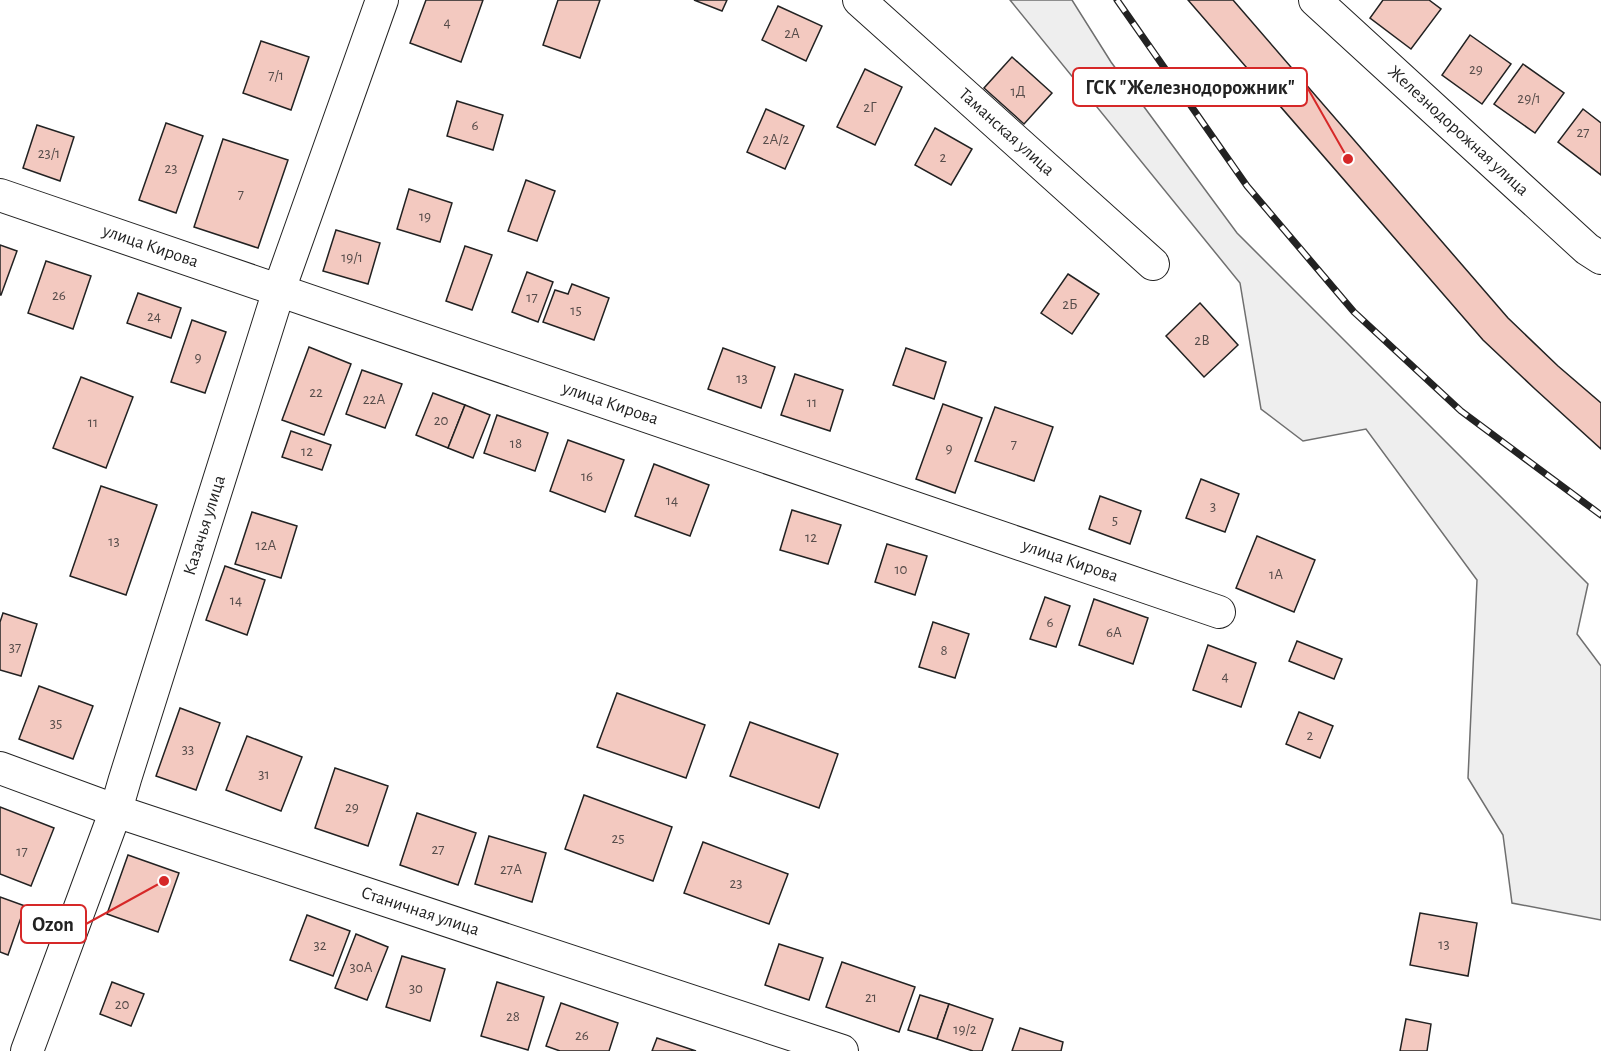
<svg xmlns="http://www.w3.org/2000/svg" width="1601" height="1051" viewBox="0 0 1601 1051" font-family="'Alegreya Sans',sans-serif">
<rect width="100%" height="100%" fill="#fff"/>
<!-- green -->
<path fill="#eee" stroke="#6f6f6f" stroke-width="1.5" d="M 1010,0 L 1072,0 L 1111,62 L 1237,233 L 1588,584 L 1577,634 L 1601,666 L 1601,920 L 1512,903 L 1503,835 L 1468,778 L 1477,580 L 1366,429 L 1303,441 L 1261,409 L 1240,283 Z"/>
<!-- building -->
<g fill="#f3c9c0" stroke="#222" stroke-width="1.5">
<path d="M 426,0 L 483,0 L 461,62 L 410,43 Z"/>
<path d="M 558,0 L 600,0 L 580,58 L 543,45 Z"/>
<path d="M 694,0 L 727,0 L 722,11 Z"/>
<path d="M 1188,0 L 1233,0 L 1508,318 L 1558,366 L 1601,403 L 1601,449 L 1535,389 L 1483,340 Z"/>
<path d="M 1383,0 L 1429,0 L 1441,9 L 1411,49 L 1370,18 Z"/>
<path d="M 778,6 L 822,26 L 806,61 L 762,40 Z"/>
<path d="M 1470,35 L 1511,64 L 1482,104 L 1442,75 Z"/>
<path d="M 261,41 L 309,57 L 291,110 L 243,93 Z"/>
<path d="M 1012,57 L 1052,93 L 1024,124 L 984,88 Z"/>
<path d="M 1523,64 L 1564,93 L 1535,133 L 1494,104 Z"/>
<path d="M 865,69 L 902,87 L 875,145 L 837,127 Z"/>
<path d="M 457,101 L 503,115 L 493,150 L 447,136 Z"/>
<path d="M 766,109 L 804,126 L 785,169 L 747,152 Z"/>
<path d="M 1583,109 L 1601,123 L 1601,175 L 1558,142 Z"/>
<path d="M 166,123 L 203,136 L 176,213 L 139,200 Z"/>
<path d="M 37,125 L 74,137 L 60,181 L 23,168 Z"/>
<path d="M 935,128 L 972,149 L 951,185 L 915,165 Z"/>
<path d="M 223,139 L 288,160 L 258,248 L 194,227 Z"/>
<path d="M 526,180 L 555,191 L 537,241 L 508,231 Z"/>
<path d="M 409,189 L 452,203 L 440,242 L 397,229 Z"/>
<path d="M 336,230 L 380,243 L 368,284 L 323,271 Z"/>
<path d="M 0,245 L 17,251 L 1,295 L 0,295 Z"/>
<path d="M 465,246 L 492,255 L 472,310 L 446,301 Z"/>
<path d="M 46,261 L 91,276 L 73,329 L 28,313 Z"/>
<path d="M 527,272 L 553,282 L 538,322 L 512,312 Z"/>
<path d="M 1068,274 L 1099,294 L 1072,334 L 1041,313 Z"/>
<path d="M 572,284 L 609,298 L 594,340 L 543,322 L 555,290 L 568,294 Z"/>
<path d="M 138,293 L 181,308 L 171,338 L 127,323 Z"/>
<path d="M 1200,303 L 1238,345 L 1204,377 L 1166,336 Z"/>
<path d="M 192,320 L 226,332 L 205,393 L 171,382 Z"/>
<path d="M 309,347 L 351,364 L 324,435 L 282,420 Z"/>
<path d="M 723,348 L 775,367 L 761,408 L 708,389 Z"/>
<path d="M 906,348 L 946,362 L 934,399 L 893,385 Z"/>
<path d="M 362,370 L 402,384 L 385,428 L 346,414 Z"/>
<path d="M 795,374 L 843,390 L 830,431 L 781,415 Z"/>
<path d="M 81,377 L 133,397 L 106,468 L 53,448 Z"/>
<path d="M 433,393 L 465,405 L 448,448 L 416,435 Z"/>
<path d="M 943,404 L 982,418 L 955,493 L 916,479 Z"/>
<path d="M 465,405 L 490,415 L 473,458 L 448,448 Z"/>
<path d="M 995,407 L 1053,427 L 1034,481 L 975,461 Z"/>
<path d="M 497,415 L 548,433 L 535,471 L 484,453 Z"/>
<path d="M 291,431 L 331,445 L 322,470 L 282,457 Z"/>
<path d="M 568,440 L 624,460 L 605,512 L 550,491 Z"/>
<path d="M 654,464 L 709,485 L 690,536 L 635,516 Z"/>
<path d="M 1201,479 L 1239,494 L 1225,532 L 1186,518 Z"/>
<path d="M 101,486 L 157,505 L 126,595 L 70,576 Z"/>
<path d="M 1100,496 L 1141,511 L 1130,544 L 1089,529 Z"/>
<path d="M 792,510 L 841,525 L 828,564 L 780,550 Z"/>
<path d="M 252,512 L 297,526 L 281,578 L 235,564 Z"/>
<path d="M 1257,536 L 1315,560 L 1294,612 L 1236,588 Z"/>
<path d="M 887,544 L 927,556 L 915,595 L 875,582 Z"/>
<path d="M 225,566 L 265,580 L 247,635 L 206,620 Z"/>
<path d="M 1045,597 L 1070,606 L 1056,647 L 1030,639 Z"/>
<path d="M 1094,599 L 1148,618 L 1133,664 L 1079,645 Z"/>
<path d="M 3,613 L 37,624 L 21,676 L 0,670 L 0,622 Z"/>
<path d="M 933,622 L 969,634 L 955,678 L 919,667 Z"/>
<path d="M 1297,641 L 1342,659 L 1334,679 L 1289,661 Z"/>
<path d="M 1208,645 L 1256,663 L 1241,707 L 1193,690 Z"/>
<path d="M 39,686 L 93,706 L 73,759 L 19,739 Z"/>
<path d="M 617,693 L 705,725 L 686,778 L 597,747 Z"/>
<path d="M 180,708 L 220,723 L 196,790 L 156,776 Z"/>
<path d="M 1299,712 L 1333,726 L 1320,758 L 1286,744 Z"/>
<path d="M 750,722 L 838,754 L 819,808 L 730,776 Z"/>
<path d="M 247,736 L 302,757 L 281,811 L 226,790 Z"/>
<path d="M 335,768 L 388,786 L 368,846 L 315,828 Z"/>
<path d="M 584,795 L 672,827 L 653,881 L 565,849 Z"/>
<path d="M 0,807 L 54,828 L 31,886 L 0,874 Z"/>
<path d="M 417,813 L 476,833 L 458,885 L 400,865 Z"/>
<path d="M 489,836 L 546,853 L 532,902 L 475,884 Z"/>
<path d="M 703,842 L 788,874 L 769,924 L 684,893 Z"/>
<path d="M 128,855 L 179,873 L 158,932 L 107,914 Z"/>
<path d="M 0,897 L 25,906 L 8,955 L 0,952 Z"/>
<path d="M 1420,913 L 1477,923 L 1468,976 L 1410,965 Z"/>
<path d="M 307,915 L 350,931 L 333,976 L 290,960 Z"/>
<path d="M 356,934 L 388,947 L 367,1000 L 335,988 Z"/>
<path d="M 779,944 L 823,958 L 809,1000 L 765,985 Z"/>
<path d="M 402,956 L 445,969 L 430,1021 L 386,1007 Z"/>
<path d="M 842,962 L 915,987 L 899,1032 L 826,1007 Z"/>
<path d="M 112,982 L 144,994 L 131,1026 L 100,1014 Z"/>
<path d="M 497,982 L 544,997 L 528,1050 L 481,1036 Z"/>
<path d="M 920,995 L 949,1004 L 937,1039 L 908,1030 Z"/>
<path d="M 561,1003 L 618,1023 L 609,1051 L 560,1051 L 546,1046 Z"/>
<path d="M 949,1004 L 993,1019 L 982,1051 L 973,1051 L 937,1039 Z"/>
<path d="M 1406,1019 L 1431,1024 L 1427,1051 L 1400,1051 Z"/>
<path d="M 1020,1028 L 1063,1042 L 1061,1051 L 1012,1051 Z"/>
<path d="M 657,1038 L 696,1051 L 652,1051 Z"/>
</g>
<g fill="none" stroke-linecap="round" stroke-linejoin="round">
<!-- minor casing -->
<g stroke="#222" stroke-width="34">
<g id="minor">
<path id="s1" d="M 859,0 L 1153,264"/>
<path id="s2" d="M 1315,0 L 1587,249 L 1601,258"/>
<path id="s3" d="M 0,195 L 1219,612"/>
<path id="s4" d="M 0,768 L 125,814 L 842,1051"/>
<path id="s5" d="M 27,1051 L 116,810 L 125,779 L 279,290 L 382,0"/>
</g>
</g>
<!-- minor -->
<use href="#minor" stroke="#fff" stroke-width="32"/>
<!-- rail casing -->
<g stroke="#222" stroke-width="7">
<path id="rail" d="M 1117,0 L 1247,186 L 1354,312 L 1461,411 L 1601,515"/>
</g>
<!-- rail -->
<use href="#rail" stroke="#fff" stroke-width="4.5" stroke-dasharray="14" stroke-linecap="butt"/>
</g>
<g text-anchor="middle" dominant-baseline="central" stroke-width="4.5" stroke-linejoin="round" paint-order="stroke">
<!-- number labels -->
<g font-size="15" fill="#564c4a">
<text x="447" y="22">4</text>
<text x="792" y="33">2А</text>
<text x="1476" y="69">29</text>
<text x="276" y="75">7/1</text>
<text x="1018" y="91">1Д</text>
<text x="1529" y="98">29/1</text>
<text x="870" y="107">2Г</text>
<text x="475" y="125">6</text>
<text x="1583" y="132">27</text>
<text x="776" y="139">2А/2</text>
<text x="49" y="153">23/1</text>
<text x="943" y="157">2</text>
<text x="171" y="168">23</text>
<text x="241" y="194">7</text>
<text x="425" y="216">19</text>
<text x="352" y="257">19/1</text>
<text x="59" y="295">26</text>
<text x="532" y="297">17</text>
<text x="1070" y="304">2Б</text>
<text x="576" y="310">15</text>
<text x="154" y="316">24</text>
<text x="1202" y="340">2В</text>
<text x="198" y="357">9</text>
<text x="742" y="378">13</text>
<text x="316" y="392">22</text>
<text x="374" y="399">22А</text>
<text x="812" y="402">11</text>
<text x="441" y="420">20</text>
<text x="93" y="422">11</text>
<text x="516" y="443">18</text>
<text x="1014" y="444">7</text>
<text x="949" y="448">9</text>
<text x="307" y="451">12</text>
<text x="587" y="476">16</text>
<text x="672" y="500">14</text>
<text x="1213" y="506">3</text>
<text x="1115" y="520">5</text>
<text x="811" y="537">12</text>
<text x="114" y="541">13</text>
<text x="266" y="545">12А</text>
<text x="901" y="569">10</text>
<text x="1276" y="574">1А</text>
<text x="236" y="600">14</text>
<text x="1050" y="622">6</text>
<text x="1114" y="632">6А</text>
<text x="15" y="647">37</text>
<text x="944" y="650">8</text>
<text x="1225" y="676">4</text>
<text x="56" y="723">35</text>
<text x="1310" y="735">2</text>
<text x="188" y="749">33</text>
<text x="264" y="774">31</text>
<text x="352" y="807">29</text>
<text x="618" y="838">25</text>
<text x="438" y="849">27</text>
<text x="22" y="851">17</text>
<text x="511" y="869">27А</text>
<text x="736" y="883">23</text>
<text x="1444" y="944">13</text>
<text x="320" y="945">32</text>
<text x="361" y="967">30А</text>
<text x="416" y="988">30</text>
<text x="871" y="997">21</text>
<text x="122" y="1004">20</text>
<text x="513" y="1016">28</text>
<text x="965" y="1029">19/2</text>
<text x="582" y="1035">26</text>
</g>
<!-- street labels -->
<g font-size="18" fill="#222" stroke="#fff">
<text stroke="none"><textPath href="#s2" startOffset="194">Железнодорожная улица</textPath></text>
<text stroke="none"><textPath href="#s1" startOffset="198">Таманская улица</textPath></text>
<text stroke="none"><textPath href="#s3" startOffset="159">улица Кирова</textPath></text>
<text stroke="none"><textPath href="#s3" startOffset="645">улица Кирова</textPath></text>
<text stroke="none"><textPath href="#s5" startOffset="555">Казачья улица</textPath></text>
<text stroke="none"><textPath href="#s3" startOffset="1131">улица Кирова</textPath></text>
<text stroke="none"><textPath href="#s4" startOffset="444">Станичная улица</textPath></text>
</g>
</g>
<!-- callouts -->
<path fill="none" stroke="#d62828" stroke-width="2" d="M1348 159L1307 87M164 881L86 924"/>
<g fill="#d62828" stroke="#fff" stroke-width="2">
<circle cx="1348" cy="159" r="6"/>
<circle cx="164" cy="881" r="6"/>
</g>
<g fill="#fff" stroke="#d62828" stroke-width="2">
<rect x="1073" y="68" width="234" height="38" rx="6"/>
<rect x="21" y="905" width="65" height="38" rx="6"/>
</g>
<g font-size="20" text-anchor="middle" font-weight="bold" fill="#222">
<text x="1190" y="94">ГСК "Железнодорожник"</text>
<text x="53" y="931">Ozon</text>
</g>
</svg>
